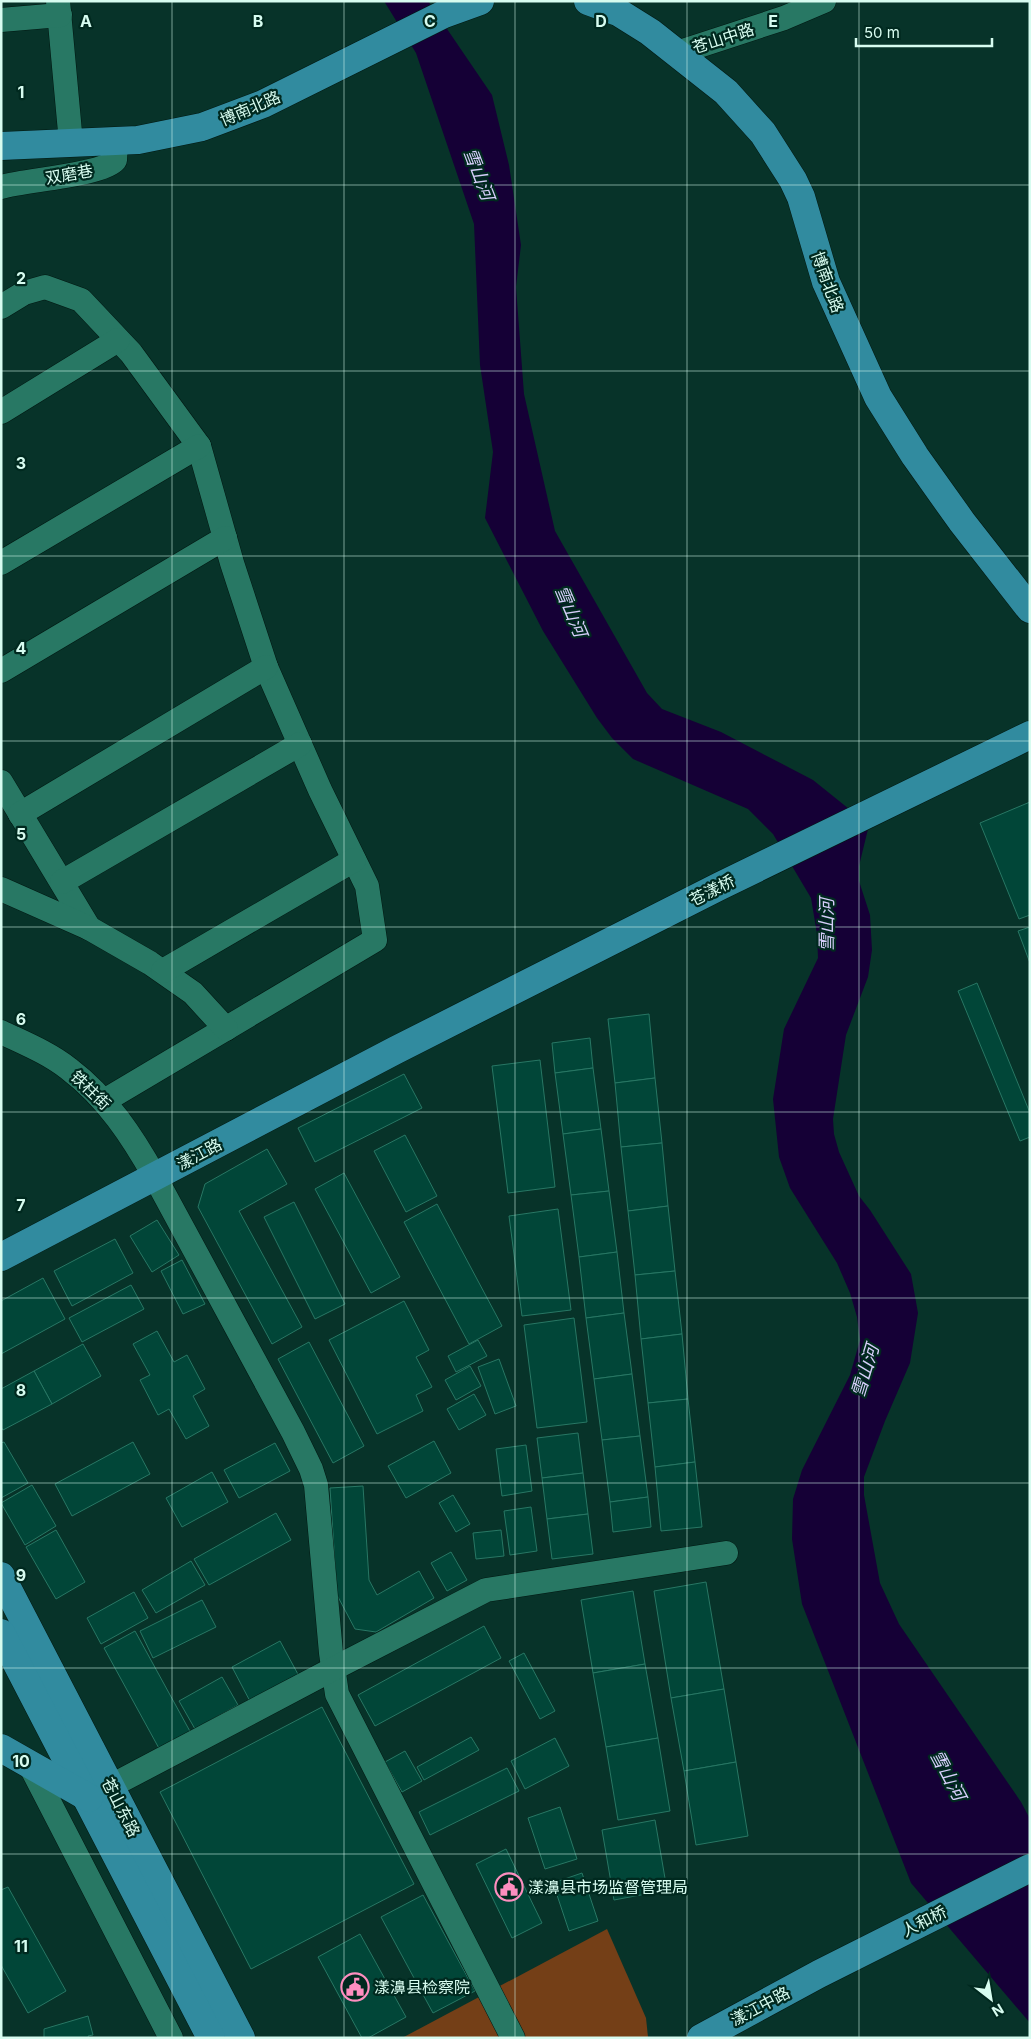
<svg xmlns="http://www.w3.org/2000/svg" width="1031" height="2039" viewBox="0 0 1031 2039" font-family="Inter,'Noto Sans SC',sans-serif">
<rect width="100%" height="100%" fill="#073329"/>
<!-- green -->
<path fill="#743f17" d="M 607,1929 L 646,2018 L 648,2037 L 402,2038 Z"/>
<!-- water -->
<path fill="#150036" d="M 384,1 L 428,1 L 492,95 L 509,165 L 521,245 L 516,287 L 524,394 L 555,531 L 647,693 L 662,709 L 721,732 L 813,780 L 869,825 L 859,866 L 859,881 L 870,915 L 872,950 L 868,977 L 846,1035 L 833,1119 L 834,1134 L 839,1152 L 859,1196 L 870,1210 L 911,1274 L 918,1313 L 910,1363 L 885,1421 L 864,1477 L 864,1495 L 880,1583 L 899,1624 L 1021,1802 L 1030,1819 L 1030,2023 L 911,1883 L 802,1604 L 792,1539 L 793,1499 L 802,1470 L 850,1375 L 860,1340 L 857,1317 L 850,1293 L 837,1263 L 790,1188 L 779,1157 L 773,1099 L 784,1029 L 818,958 L 817,934 L 811,898 L 773,834 L 748,809 L 633,759 L 612,738 L 597,718 L 543,631 L 485,518 L 493,452 L 480,365 L 474,224 L 416,53 Z"/>
<!-- building -->
<g fill="#014638" stroke="#287764">
<path d="M 1030,802 L 1030,915 L 1019,919 L 980,823 Z"/>
<path d="M 1030,927 L 1030,963 L 1018,931 Z"/>
<path d="M 977,983 L 1030,1113 L 1030,1137 L 1020,1141 L 958,991 Z"/>
<path d="M 649,1014 L 655,1078 L 615,1083 L 608,1019 Z"/>
<path d="M 590,1038 L 593,1068 L 555,1073 L 552,1043 Z"/>
<path d="M 540,1060 L 555,1187 L 508,1193 L 492,1066 Z"/>
<path d="M 593,1068 L 601,1129 L 563,1134 L 555,1073 Z"/>
<path d="M 404,1074 L 422,1108 L 315,1162 L 298,1128 Z"/>
<path d="M 655,1078 L 662,1143 L 621,1147 L 615,1083 Z"/>
<path d="M 601,1129 L 609,1191 L 571,1195 L 563,1134 Z"/>
<path d="M 405,1135 L 437,1196 L 406,1212 L 374,1151 Z"/>
<path d="M 662,1143 L 668,1206 L 628,1211 L 621,1147 Z"/>
<path d="M 267,1149 L 287,1184 L 239,1211 L 302,1327 L 272,1344 L 198,1207 L 205,1184 Z"/>
<path d="M 344,1173 L 400,1277 L 371,1293 L 315,1189 Z"/>
<path d="M 609,1191 L 617,1252 L 579,1257 L 571,1195 Z"/>
<path d="M 294,1202 L 345,1304 L 315,1319 L 264,1217 Z"/>
<path d="M 437,1204 L 502,1326 L 469,1344 L 404,1222 Z"/>
<path d="M 668,1206 L 675,1271 L 635,1275 L 628,1211 Z"/>
<path d="M 558,1209 L 571,1310 L 522,1316 L 509,1216 Z"/>
<path d="M 157,1220 L 179,1255 L 152,1272 L 130,1236 Z"/>
<path d="M 115,1239 L 133,1273 L 72,1306 L 54,1271 Z"/>
<path d="M 617,1252 L 624,1313 L 586,1318 L 579,1257 Z"/>
<path d="M 182,1260 L 205,1304 L 183,1314 L 161,1271 Z"/>
<path d="M 675,1271 L 682,1334 L 641,1339 L 635,1275 Z"/>
<path d="M 43,1278 L 65,1319 L 1,1354 L 1,1301 Z"/>
<path d="M 131,1285 L 144,1309 L 82,1342 L 69,1318 Z"/>
<path d="M 404,1301 L 429,1350 L 416,1357 L 432,1387 L 416,1395 L 423,1411 L 377,1434 L 329,1340 Z"/>
<path d="M 624,1313 L 632,1374 L 594,1379 L 586,1318 Z"/>
<path d="M 574,1318 L 587,1422 L 537,1428 L 524,1325 Z"/>
<path d="M 157,1331 L 174,1362 L 187,1355 L 205,1389 L 193,1396 L 209,1426 L 186,1439 L 169,1409 L 158,1415 L 140,1380 L 150,1375 L 133,1344 Z"/>
<path d="M 682,1334 L 688,1399 L 648,1403 L 641,1339 Z"/>
<path d="M 478,1340 L 487,1356 L 456,1372 L 448,1356 Z"/>
<path d="M 309,1342 L 364,1446 L 333,1463 L 278,1359 Z"/>
<path d="M 83,1344 L 101,1376 L 52,1404 L 34,1371 Z"/>
<path d="M 499,1359 L 516,1406 L 495,1414 L 478,1367 Z"/>
<path d="M 470,1366 L 481,1386 L 456,1400 L 445,1380 Z"/>
<path d="M 34,1371 L 52,1404 L 3,1430 L 1,1427 L 1,1389 Z"/>
<path d="M 632,1374 L 640,1436 L 602,1440 L 594,1379 Z"/>
<path d="M 474,1394 L 486,1415 L 459,1430 L 447,1409 Z"/>
<path d="M 688,1399 L 695,1462 L 655,1467 L 648,1403 Z"/>
<path d="M 578,1433 L 583,1473 L 542,1478 L 537,1438 Z"/>
<path d="M 640,1436 L 648,1497 L 610,1502 L 602,1440 Z"/>
<path d="M 434,1441 L 451,1473 L 406,1498 L 388,1466 Z"/>
<path d="M 4,1442 L 28,1483 L 1,1498 L 1,1443 Z"/>
<path d="M 133,1442 L 150,1474 L 72,1516 L 55,1484 Z"/>
<path d="M 275,1443 L 290,1471 L 239,1498 L 224,1470 Z"/>
<path d="M 526,1445 L 532,1491 L 502,1496 L 496,1449 Z"/>
<path d="M 695,1462 L 702,1527 L 661,1531 L 655,1467 Z"/>
<path d="M 212,1472 L 228,1502 L 182,1527 L 166,1498 Z"/>
<path d="M 583,1473 L 588,1514 L 547,1519 L 542,1478 Z"/>
<path d="M 32,1485 L 56,1526 L 25,1545 L 1,1503 Z"/>
<path d="M 363,1486 L 369,1580 L 377,1595 L 419,1571 L 434,1598 L 376,1632 L 355,1629 L 337,1595 L 330,1488 Z"/>
<path d="M 453,1495 L 470,1524 L 456,1532 L 439,1503 Z"/>
<path d="M 648,1497 L 651,1527 L 613,1532 L 610,1502 Z"/>
<path d="M 531,1507 L 537,1551 L 510,1555 L 504,1511 Z"/>
<path d="M 276,1513 L 291,1540 L 209,1585 L 194,1559 Z"/>
<path d="M 588,1514 L 593,1554 L 552,1559 L 547,1519 Z"/>
<path d="M 56,1530 L 85,1582 L 56,1599 L 26,1547 Z"/>
<path d="M 501,1530 L 504,1556 L 476,1559 L 473,1533 Z"/>
<path d="M 451,1552 L 467,1580 L 447,1591 L 431,1563 Z"/>
<path d="M 191,1561 L 205,1585 L 156,1613 L 142,1590 Z"/>
<path d="M 706,1582 L 724,1689 L 671,1698 L 654,1591 Z"/>
<path d="M 633,1591 L 645,1664 L 593,1673 L 581,1600 Z"/>
<path d="M 134,1592 L 148,1618 L 101,1644 L 87,1618 Z"/>
<path d="M 202,1600 L 216,1627 L 153,1658 L 140,1631 Z"/>
<path d="M 484,1626 L 501,1658 L 375,1726 L 358,1695 Z"/>
<path d="M 135,1631 L 192,1735 L 161,1752 L 104,1648 Z"/>
<path d="M 280,1641 L 300,1678 L 252,1705 L 232,1667 Z"/>
<path d="M 524,1653 L 555,1711 L 540,1719 L 509,1661 Z"/>
<path d="M 645,1664 L 658,1738 L 606,1747 L 593,1673 Z"/>
<path d="M 222,1677 L 238,1705 L 195,1729 L 179,1701 Z"/>
<path d="M 724,1689 L 736,1762 L 684,1771 L 671,1698 Z"/>
<path d="M 322,1707 L 414,1884 L 251,1969 L 160,1792 Z"/>
<path d="M 471,1737 L 479,1750 L 424,1780 L 417,1767 Z"/>
<path d="M 555,1738 L 569,1766 L 525,1789 L 511,1761 Z"/>
<path d="M 658,1738 L 670,1811 L 618,1820 L 606,1747 Z"/>
<path d="M 405,1751 L 422,1781 L 402,1792 L 385,1762 Z"/>
<path d="M 736,1762 L 748,1836 L 696,1845 L 684,1771 Z"/>
<path d="M 507,1768 L 519,1791 L 430,1835 L 419,1812 Z"/>
<path d="M 560,1807 L 577,1859 L 545,1869 L 528,1818 Z"/>
<path d="M 655,1820 L 667,1890 L 614,1900 L 602,1830 Z"/>
<path d="M 506,1849 L 542,1923 L 512,1938 L 476,1864 Z"/>
<path d="M 582,1873 L 598,1921 L 569,1931 L 553,1883 Z"/>
<path d="M 8,1887 L 66,1991 L 28,2013 L 1,1965 L 1,1890 Z"/>
<path d="M 423,1895 L 475,1991 L 433,2013 L 381,1917 Z"/>
<path d="M 360,1934 L 406,2017 L 368,2038 L 362,2038 L 318,1957 Z"/>
<path d="M 88,2016 L 93,2035 L 88,2036 L 89,2038 L 44,2038 L 44,2029 Z"/>
</g>
<g fill="none" stroke-linecap="round" stroke-linejoin="round">
<!-- minor casing -->
<g stroke="#021812" stroke-width="25">
<g id="minor">
<path d="M 58,1 L 71,143"/>
<path d="M 1,20 L 60,15"/>
<path d="M 677,53 L 784,18 L 824,1"/>
<path d="M 1,187 C 25,180 103,175 115,160 L 116,141"/>
<path d="M 1,307 L 24,293 L 45,287 L 81,300 L 131,353 L 199,446 L 232,563 L 266,667 L 320,790 L 367,886 L 375,940 L 104,1101"/>
<path d="M 1,412 L 118,340"/>
<path d="M 1,563 L 199,446"/>
<path d="M 1,671 L 225,538"/>
<path d="M 1,782 L 89,928"/>
<path d="M 20,814 L 266,667"/>
<path d="M 62,882 L 300,744"/>
<path d="M 1,889 L 89,928 L 150,963 L 193,993 L 226,1029"/>
<path d="M 163,971 L 354,860"/>
<path d="M 1,1032 C 24,1043 49,1053 69,1069 C 107,1098 132,1136 155,1177 L 293,1432 L 311,1469 L 316,1485 L 331,1653 L 337,1694 L 513,2038"/>
<path d="M 30,1765 L 171,2038"/>
<path d="M 111,1786 L 333,1669 L 486,1590 L 726,1553"/>
</g>
</g>
<!-- major casing -->
<g stroke="#021812" stroke-width="29">
<g id="major">
<path d="M 588,1 L 618,12 L 650,32 L 726,92 L 763,133 L 793,180 L 801,197 L 826,282 L 878,397 L 915,456 L 962,522 L 1030,609"/>
<path d="M 1,146 L 138,140 L 202,127 L 263,104 L 444,14 L 480,1"/>
<path d="M 1,1257 L 396,1050 L 720,886 L 1030,735"/>
<path d="M 1,1576 L 241,2038"/>
<path d="M 1,1633 L 211,2038"/>
<path d="M 1,1748 L 89,1798"/>
<path d="M 701,2038 L 819,1974 L 1030,1868"/>
</g>
</g>
<!-- minor -->
<use href="#minor" stroke="#287864" stroke-width="24"/>
<!-- major -->
<use href="#major" stroke="#318b9f" stroke-width="28"/>
</g>
<!-- grid -->
<path fill="none" stroke="#d7fcf0" stroke-width="1" stroke-opacity="0.55" d="M 172,1 L 172,2038M 344,1 L 344,2038M 515,1 L 515,2038M 687,1 L 687,2038M 859,1 L 859,2038M 1,185 L 1030,185M 1,371 L 1030,371M 1,556 L 1030,556M 1,741 L 1030,741M 1,927 L 1030,927M 1,1112 L 1030,1112M 1,1298 L 1030,1298M 1,1483 L 1030,1483M 1,1668 L 1030,1668M 1,1854 L 1030,1854"/>
<!-- icons -->
<defs>
<g id="civic-ring" transform="scale(1.4375)"><circle r="9.5" fill="#00291f" stroke="#fd8ebf" stroke-width="1.5"/><path d="M-.6-6.5H3V-4.5H.6V-3L4-1V1h2V6H-6V1h2V-1L-.6-3ZM-1.2 2.5V6h2.4V2.5Z" fill="#fd8ebf"/></g>
</defs>
<g fill-rule="evenodd">
<use href="#civic-ring" x="509" y="1887"/>
<use href="#civic-ring" x="355" y="1987"/>
</g>
<g text-anchor="middle" dominant-baseline="central" stroke-width="4.5" stroke-linejoin="round" paint-order="stroke">
<!-- street labels -->
<g font-size="16" fill="#d7fcf0" stroke="#00291f">
<text transform="translate(723 38) rotate(-18)">苍山中路</text>
<text transform="translate(250 108) rotate(-23)">博南北路</text>
<text transform="translate(69 174) rotate(-10)">双磨巷</text>
<text transform="translate(828 282) rotate(70)">博南北路</text>
<text transform="translate(712 890) rotate(-27)">苍漾桥</text>
<text transform="translate(91 1090) rotate(44)">铁柱街</text>
<text transform="translate(199 1154) rotate(-28)">漾江路</text>
<text transform="translate(121 1807) rotate(63)">苍山东路</text>
<text transform="translate(924 1921) rotate(-27)">人和桥</text>
<text transform="translate(760 2006) rotate(-28)">漾江中路</text>
</g>
<!-- poi labels -->
<g font-size="16" fill="#d7fcf0" stroke="#00291f" text-anchor="start">
<text x="528" y="1887">漾濞县市场监督管理局</text>
<text x="374" y="1987">漾濞县检察院</text>
</g>
<!-- water labels -->
<g font-size="18" font-style="italic" fill="#d6cefa" stroke="#00291f">
<text transform="translate(479 174) rotate(69)">雪山河</text>
<text transform="translate(571 611) rotate(67)">雪山河</text>
<text transform="translate(826 925) rotate(-90)">雪山河</text>
<text transform="translate(865 1371) rotate(-73)">雪山河</text>
<text transform="translate(948 1775) rotate(62)">雪山河</text>
</g>
</g>
<g font-size="16" text-anchor="middle" font-weight="bold" fill="#d7fcf0" stroke="#00291f" stroke-width="4.5" stroke-linejoin="round" paint-order="stroke">
<text x="86" y="27">A</text>
<text x="258" y="27">B</text>
<text x="430" y="27">C</text>
<text x="601" y="27">D</text>
<text x="773" y="27">E</text>
<text x="21" y="98">1</text>
<text x="21" y="284">2</text>
<text x="21" y="469">3</text>
<text x="21" y="654">4</text>
<text x="21" y="840">5</text>
<text x="21" y="1025">6</text>
<text x="21" y="1211">7</text>
<text x="21" y="1396">8</text>
<text x="21" y="1581">9</text>
<text x="21" y="1767">10</text>
<text x="21" y="1952">11</text>
</g>
<!-- border -->
<rect width="1031" height="2039" fill="none" stroke="#d7fcf0" stroke-width="5"/>
<!-- north arrow -->
<g transform="translate(991 1999) rotate(149)" stroke="#00291f" stroke-width="4" paint-order="stroke">
<path d="M0-4L9 19L0 12L-9 19Z" fill="#d7fcf0"/>
<text y="-8" font-size="14" font-weight="bold" text-anchor="middle" fill="#d7fcf0">N</text>
</g>
<!-- scale -->
<path d="M856 38v8h136v-8" fill="none" stroke="#d7fcf0" stroke-width="2.5"/>
<text x="864" y="38" font-size="15" fill="#d7fcf0" stroke="#00291f" stroke-width="4" paint-order="stroke">50 m</text>
</svg>
